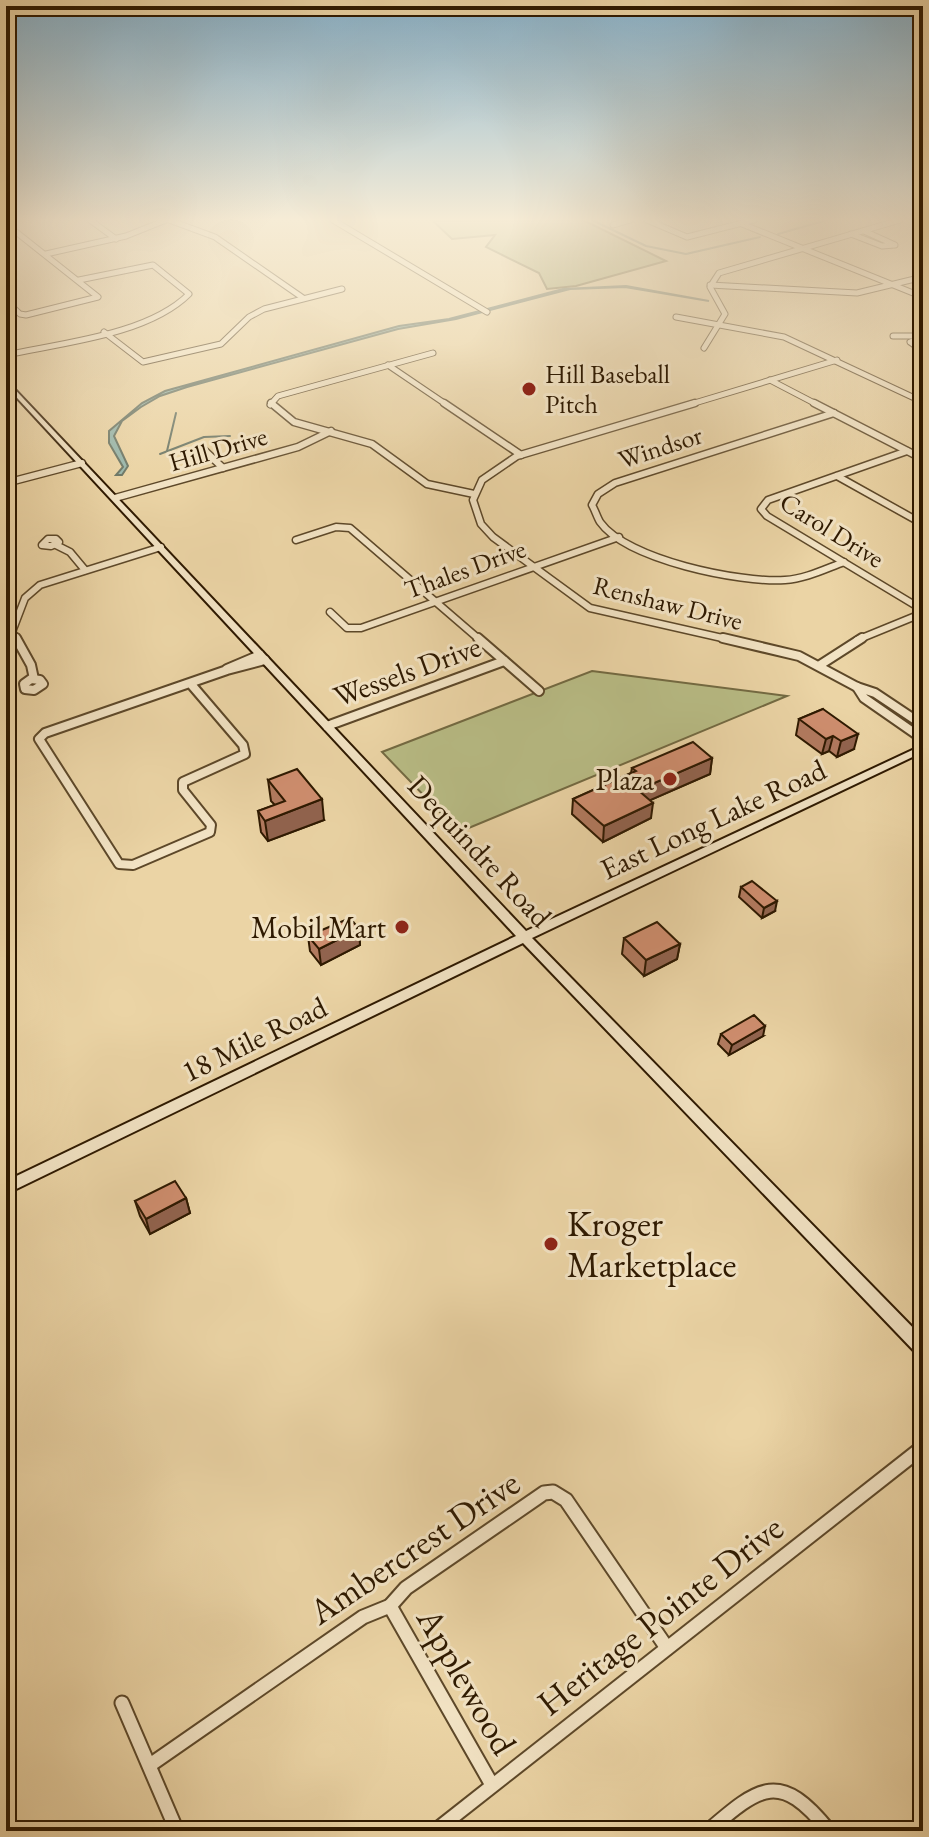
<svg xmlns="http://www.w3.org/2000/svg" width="929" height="1837" viewBox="0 0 929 1837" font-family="'EB Garamond',serif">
<rect width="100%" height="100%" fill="#ebd4a5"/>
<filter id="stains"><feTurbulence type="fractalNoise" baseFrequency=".0025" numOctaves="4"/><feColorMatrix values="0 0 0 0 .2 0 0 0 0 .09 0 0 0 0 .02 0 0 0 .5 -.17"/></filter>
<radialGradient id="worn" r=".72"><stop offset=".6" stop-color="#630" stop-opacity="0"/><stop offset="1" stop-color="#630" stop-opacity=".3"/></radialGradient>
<!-- green -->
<g fill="#b8bc85" stroke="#736a42" stroke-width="2">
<path d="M 583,220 L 666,261 L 576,286 L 547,289 L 539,273 L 486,247 L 495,235 L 452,239 L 433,221 Z"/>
<path d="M 592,671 L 787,696 L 459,832 L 382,752 Z"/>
</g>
<!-- water -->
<path fill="#99b7ac" stroke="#6e7867" stroke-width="2" d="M 626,286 L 709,301 L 625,287 L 570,289 L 456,319 L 398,329 L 187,387 L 160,396 L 141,407 L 122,421 L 114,436 L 128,466 L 122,475 L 116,475 L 123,467 L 109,443 L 109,431 L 142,403 L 165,391 L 399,326 L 449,319 L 563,289 Z"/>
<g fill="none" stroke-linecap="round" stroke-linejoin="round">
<!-- stream -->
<g stroke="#6e7867" stroke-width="2">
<path d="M 592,220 L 646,246 L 686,254 L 760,237"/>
<path d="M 778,234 L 827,220"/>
<path d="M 167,451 L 176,413"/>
<path d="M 160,454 L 204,437 L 230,436"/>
</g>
<!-- street-far3 casing -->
<g stroke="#5d4829" stroke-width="7">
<g id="street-far3">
<path d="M 90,220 L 116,239"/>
<path d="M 169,220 L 215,237 L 303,298"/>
<path d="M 333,220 L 487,312"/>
<path d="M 647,220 L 687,237 L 754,220"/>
<path d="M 6,224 L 98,297 L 26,315 L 20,314 L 6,301"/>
<path d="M 742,224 L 923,297"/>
<path d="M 613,225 L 630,220"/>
<path d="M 851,234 L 882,246 L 895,245 L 864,231"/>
<path d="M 46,254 L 126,236 L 166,220"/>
<path d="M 710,285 L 857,293 L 923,277"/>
<path d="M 676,317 L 784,337 L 923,402"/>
<path d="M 104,332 L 143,362 L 221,344 L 249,317 L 264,309 L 342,289"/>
<path d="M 893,336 L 918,336"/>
<path d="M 923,337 L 910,342 L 923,351"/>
<path d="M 704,348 L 725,314 L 710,287 L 719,273 L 900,220"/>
<path d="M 6,355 C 61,343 148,335 189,294 L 153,265 L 79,280"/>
<path d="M 388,365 L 447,405"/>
<path d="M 770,380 L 818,405"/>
<path d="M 270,405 L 278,396 L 433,353"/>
<path d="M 688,405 L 837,360"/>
</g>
</g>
<!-- street-far2 casing -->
<g stroke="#5d4829" stroke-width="9">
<g id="street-far2">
<path d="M 271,403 L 294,422 L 372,444 L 427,484 L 474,494"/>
<path d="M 444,403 L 521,455"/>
<path d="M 695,403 L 517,456 L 482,480 L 473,500 L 481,524 L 493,537 L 590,608 L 731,640"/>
<path d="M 814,403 L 923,459"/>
<path d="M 834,413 L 615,483 L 598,494 L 592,505 C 595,510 597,517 600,522 C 627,560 740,583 785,580 C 805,579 825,569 844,562"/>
<path d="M 203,449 L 223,468"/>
<path d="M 907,451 L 768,500 L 761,509 L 767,516 L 923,610"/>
<path d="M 837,476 L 923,524"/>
<path d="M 6,483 L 82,463"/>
<path d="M 115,498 L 298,447 L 331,431"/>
<path d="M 48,539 L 56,539 L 59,542 L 51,546 L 42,545 Z"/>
<path d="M 296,540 L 336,527 L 350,528 L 480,640"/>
<path d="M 56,545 L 70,552 L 85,570"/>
<path d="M 330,612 L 347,628 L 361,628 L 619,537"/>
<path d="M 17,640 L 12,632 L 25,598 L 40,585 L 161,547"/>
<path d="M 857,640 L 923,613"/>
</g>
</g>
<!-- street-far1 casing -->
<g stroke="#5d4829" stroke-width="12">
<g id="street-far1">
<path d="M 16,638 L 31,665 L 34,679"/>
<path d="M 478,638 L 539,691"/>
<path d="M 723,638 L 799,656 L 857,687 L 875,693 L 923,725"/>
<path d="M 820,665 L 862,638"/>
<path d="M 227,669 L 260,655"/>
<path d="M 31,679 L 40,680 L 43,684 L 34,690 L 25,689 L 24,684 Z"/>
<path d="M 190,683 L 243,745 L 245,754 L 183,782 L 183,790 L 211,825 L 210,832 L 133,865 L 119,864 L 39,739 L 45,733 L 227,670 L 265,660"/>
<path d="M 857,687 L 864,698 L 923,739"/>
<path d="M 327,726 L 504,661"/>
</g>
</g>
<!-- street casing -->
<g stroke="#5d4829" stroke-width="17">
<g id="street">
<path d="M 390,1606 L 492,1785"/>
<path d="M 122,1703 L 177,1831"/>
<path d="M 150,1765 L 363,1617 L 390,1606 L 406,1588 L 544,1493 L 553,1492 L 566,1500 L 667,1648"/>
<path d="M 435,1831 L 923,1447"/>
<path d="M 708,1831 C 760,1786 780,1770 829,1831"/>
</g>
</g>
<!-- secondary casing -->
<g stroke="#2e1900" stroke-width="4">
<path id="secondary" d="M 6,380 L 526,931 L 923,745 L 923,752 L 532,938 L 923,1338 L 923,1356 L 917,1354 L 523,943 L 6,1194 L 6,1181 L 516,936 L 6,386 Z"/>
</g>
<!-- street-far3 -->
<use href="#street-far3" stroke="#f2e3c4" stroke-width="5"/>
<!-- street-far2 -->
<use href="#street-far2" stroke="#f2e3c4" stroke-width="6"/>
<!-- street-far1 -->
<use href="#street-far1" stroke="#f2e3c4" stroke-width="8"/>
<!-- street -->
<use href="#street" stroke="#f2e3c4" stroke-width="13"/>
<!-- secondary -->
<use href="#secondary" fill="#f2e3c4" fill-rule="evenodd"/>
</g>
<!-- wall -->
<g fill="#b27a5f" stroke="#2e1900" stroke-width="2">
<path d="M 823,709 L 854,749 L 837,757 L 829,751 L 822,754 L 796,735 L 799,719 Z"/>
<path d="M 712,758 L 710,774 L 650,800 L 651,818 L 603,842 L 572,814 L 573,799 L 631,773 L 632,768 Z"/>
<path d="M 268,780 L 324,820 L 268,841 L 261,832 L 258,811 L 275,805 L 271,801 Z"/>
<path d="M 741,887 L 775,911 L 762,918 L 739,897 Z"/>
<path d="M 359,929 L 360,945 L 321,965 L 310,951 L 308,936 Z"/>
<path d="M 624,938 L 680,944 L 677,959 L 644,976 L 622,954 Z"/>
<path d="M 721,1034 L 763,1036 L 729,1055 L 718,1044 Z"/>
<path d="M 186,1198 L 190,1213 L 150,1234 L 140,1216 L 135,1201 Z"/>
</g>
<!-- shaded-wall -->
<g fill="#91634e" stroke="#2e1900" stroke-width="2">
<path d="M 858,734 L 854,749 L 837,757 L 841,741 Z"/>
<path d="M 833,736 L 829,751 L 822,754 L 826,739 Z"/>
<path d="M 712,758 L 710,774 L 637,806 L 638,790 Z"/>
<path d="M 322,799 L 324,820 L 268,841 L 265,821 Z"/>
<path d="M 653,803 L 651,818 L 603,842 L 604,826 Z"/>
<path d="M 777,901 L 775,911 L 762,918 L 764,908 Z"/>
<path d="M 359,929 L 360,945 L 321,965 L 319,949 Z"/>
<path d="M 680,944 L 677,959 L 644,976 L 646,960 Z"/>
<path d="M 765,1026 L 763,1036 L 729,1055 L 732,1045 Z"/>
<path d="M 186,1198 L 190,1213 L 150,1234 L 146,1219 Z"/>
</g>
<!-- building -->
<g fill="#cf8e6f" stroke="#2e1900" stroke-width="2">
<path d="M 823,709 L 858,734 L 841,741 L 833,736 L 826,739 L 799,719 Z"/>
<path d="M 693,742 L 712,758 L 638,790 L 653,803 L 604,826 L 573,799 L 636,771 L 632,768 Z"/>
<path d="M 297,769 L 322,799 L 265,821 L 258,811 L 285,801 L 268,780 Z"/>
<path d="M 752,881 L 777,901 L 764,908 L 741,887 Z"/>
<path d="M 350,918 L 359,929 L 319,949 L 308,936 Z"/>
<path d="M 657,922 L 680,944 L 646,960 L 624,938 Z"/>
<path d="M 754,1015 L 765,1026 L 732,1045 L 721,1034 Z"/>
<path d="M 175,1181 L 186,1198 L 146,1219 L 135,1201 Z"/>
</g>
<!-- sky -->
<linearGradient id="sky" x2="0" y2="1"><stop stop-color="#88b5d0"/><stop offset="0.46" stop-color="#f6ecd6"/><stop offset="1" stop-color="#f6ecd6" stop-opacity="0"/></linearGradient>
<rect width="929" height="478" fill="url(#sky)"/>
<!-- markers -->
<g fill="#8f2418" stroke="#f2e3c4" stroke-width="3">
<circle cx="529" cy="389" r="8"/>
<circle cx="670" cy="779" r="8"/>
<circle cx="402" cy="927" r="8"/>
<circle cx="551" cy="1244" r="8"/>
</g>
<g text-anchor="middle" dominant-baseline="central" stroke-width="6" stroke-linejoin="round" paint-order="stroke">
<!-- far-poi labels -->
<g font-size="26" fill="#2e1900" stroke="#f2e3c4" text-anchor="start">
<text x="545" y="374">Hill Baseball<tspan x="545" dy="30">Pitch</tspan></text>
</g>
<!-- far-street labels -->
<g font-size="26" fill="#2e1900" stroke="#f2e3c4">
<text transform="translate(660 447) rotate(-18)">Windsor</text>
<text transform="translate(218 449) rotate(-16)">Hill Drive</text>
<text transform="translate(832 530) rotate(32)">Carol Drive</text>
<text transform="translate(465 569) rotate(-20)">Thales Drive</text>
<text transform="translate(668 603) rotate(14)">Renshaw Drive</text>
</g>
<!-- street labels -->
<g font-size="30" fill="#2e1900" stroke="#f2e3c4">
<text transform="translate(407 671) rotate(-20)">Wessels Drive</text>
<text transform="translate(713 819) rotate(-25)">East Long Lake Road</text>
<text transform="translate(480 851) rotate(47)">Dequindre Road</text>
<text transform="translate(254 1039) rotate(-26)">18 Mile Road</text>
</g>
<!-- poi labels -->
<g font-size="30" fill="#2e1900" stroke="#f2e3c4" text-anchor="end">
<text x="654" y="779">Plaza</text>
<text x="386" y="927">Mobil Mart</text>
</g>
<!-- near-poi labels -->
<g font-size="36" fill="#2e1900" stroke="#f2e3c4" text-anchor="start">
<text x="567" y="1223">Kroger<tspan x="567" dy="41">Marketplace</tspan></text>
</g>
<!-- near-street labels -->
<g font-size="36" fill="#2e1900" stroke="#f2e3c4">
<text transform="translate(414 1547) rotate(-34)">Ambercrest Drive</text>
<text transform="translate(660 1615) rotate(-38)">Heritage Pointe Drive</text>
<text transform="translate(467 1681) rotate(60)">Applewood</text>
</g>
</g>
<!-- margin -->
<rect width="929" height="1837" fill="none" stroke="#ebd4a5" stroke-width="32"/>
<rect x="8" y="8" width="913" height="1821" fill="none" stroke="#2e1900" stroke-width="4"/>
<rect x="16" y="16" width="897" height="1805" fill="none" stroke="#2e1900" stroke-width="2"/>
<rect width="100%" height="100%" filter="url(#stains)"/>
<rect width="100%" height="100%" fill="url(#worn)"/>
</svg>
